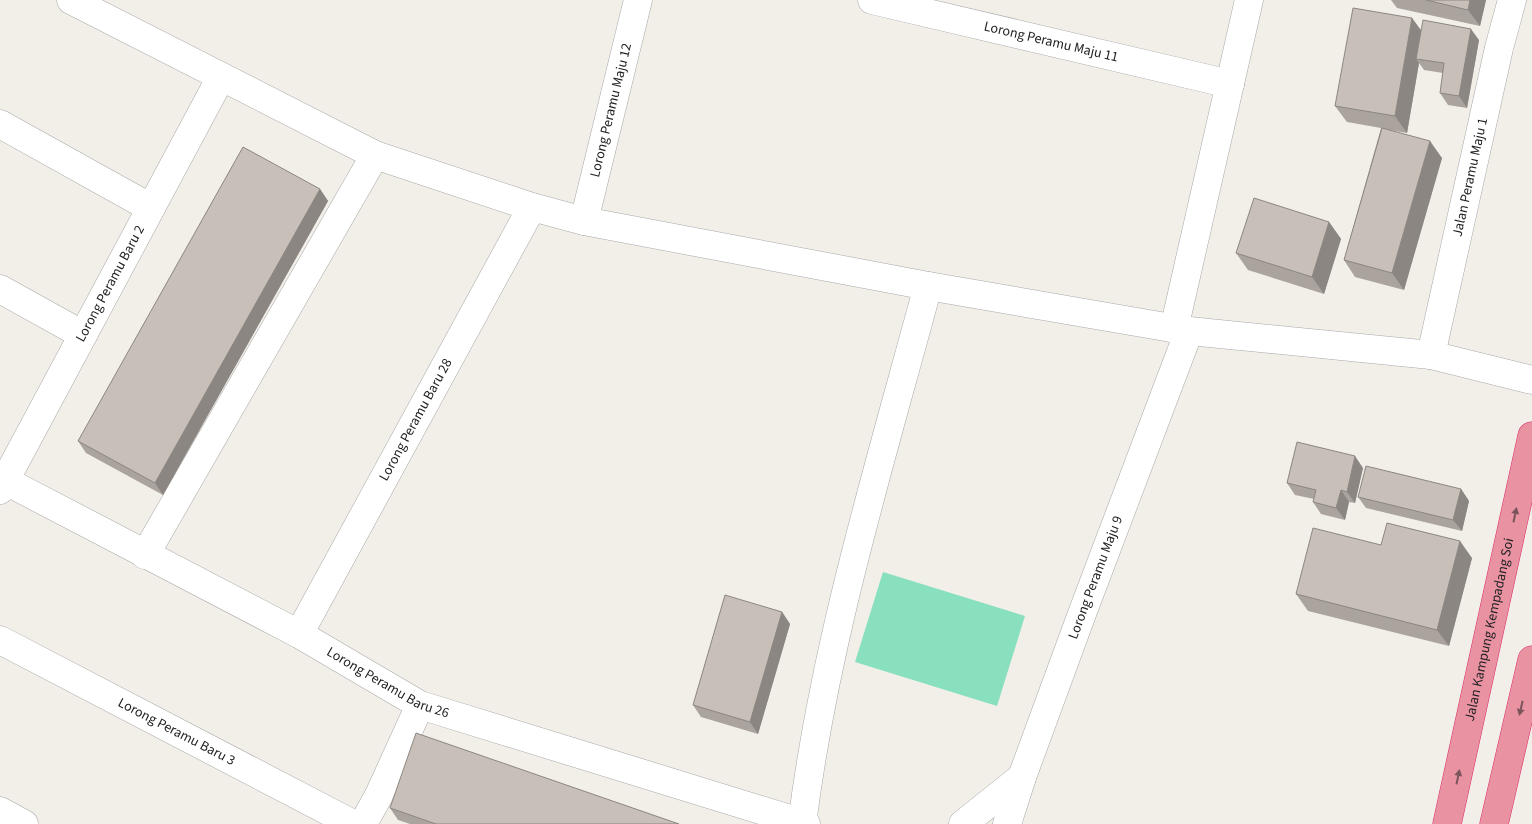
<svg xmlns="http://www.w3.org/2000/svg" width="1532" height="824" viewBox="0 0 1532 824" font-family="'Source Sans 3',sans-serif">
<rect width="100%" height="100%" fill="#f2efe9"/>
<!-- pitch -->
<path fill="#88e0be" d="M 883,572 L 1025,616 L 997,706 L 855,662 Z"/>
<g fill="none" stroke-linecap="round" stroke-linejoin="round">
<!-- minor casing -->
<g stroke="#a9a9a9" stroke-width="29">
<g id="minor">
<path d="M 71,0 L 375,155 L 532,207 L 584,221 L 928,286 L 1189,331 L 1431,355 L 1532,380"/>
<path id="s1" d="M 872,0 L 1230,84"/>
<path d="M 0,124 L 151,208"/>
<path id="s2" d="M 584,221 L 638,0"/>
<path d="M 0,289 L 83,335"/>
<path d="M 1174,329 L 1249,0"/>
<path id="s3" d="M 1431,355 L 1499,48 L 1512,0"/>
<path id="s4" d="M 0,478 L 299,634 L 420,705 L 806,824"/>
<path id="s5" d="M 0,490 L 221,77"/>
<path d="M 145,555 L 375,155"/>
<path id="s6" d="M 299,634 L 532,207"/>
<path id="s7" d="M 0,640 L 353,824"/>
<path d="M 0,811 L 24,824"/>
<path d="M 363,824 L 379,795 L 420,705"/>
<path d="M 802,824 C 825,641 880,464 928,286"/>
<path d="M 963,824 L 1022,777"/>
<path id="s8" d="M 1007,824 L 1022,777 L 1083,611 L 1189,331"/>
</g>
</g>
<!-- highway casing -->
<g stroke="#dc2a67" stroke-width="29">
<g id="highway">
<path id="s9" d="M 1447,824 L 1532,436"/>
<path d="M 1494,824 L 1532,660"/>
</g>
</g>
<!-- minor -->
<use href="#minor" stroke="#fff" stroke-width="28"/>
<!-- highway -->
<use href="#highway" stroke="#e892a2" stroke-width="28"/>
</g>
<!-- wall -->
<g fill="#aba49e">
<path d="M 1391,0 L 1486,0 L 1480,26 L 1397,8 Z"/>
<path d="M 1412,18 L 1421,30 L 1479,40 L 1467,108 L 1448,105 L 1440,93 L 1443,73 L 1424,70 L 1419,63 L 1407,133 L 1389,130 L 1442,158 L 1404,290 L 1355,277 L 1344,260 L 1381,128 L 1347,122 L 1335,106 Z"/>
<path d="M 320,189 L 328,201 L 163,495 L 86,453 L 78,441 Z"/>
<path d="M 1329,222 L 1341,239 L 1324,294 L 1248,270 L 1236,253 Z"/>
<path d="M 1363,468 L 1355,503 L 1349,502 L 1345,520 L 1321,514 L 1313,502 L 1314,499 L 1295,495 L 1287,483 Z"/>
<path d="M 1461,489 L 1469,501 L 1462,531 L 1366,508 L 1358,497 Z"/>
<path d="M 1381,545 L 1472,558 L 1449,646 L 1308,611 L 1296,594 Z"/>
<path d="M 782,612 L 790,624 L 758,734 L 701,717 L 693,705 Z"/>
<path d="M 390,808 L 679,824 L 410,824 L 398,820 Z"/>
</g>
<!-- shaded-wall -->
<g fill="#8b8681">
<path d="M 1470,0 L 1486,0 L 1480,26 L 1468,10 Z"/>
<path d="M 1412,18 L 1424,35 L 1416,59 L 1419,63 L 1407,133 L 1395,116 Z"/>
<path d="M 1471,29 L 1479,40 L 1467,108 L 1459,96 Z"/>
<path d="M 1430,141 L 1442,158 L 1404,290 L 1392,273 Z"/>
<path d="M 320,189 L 328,201 L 163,495 L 155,483 Z"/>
<path d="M 1329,222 L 1341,239 L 1324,294 L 1312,277 Z"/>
<path d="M 1355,456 L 1363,468 L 1355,503 L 1347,492 Z"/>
<path d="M 1461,489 L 1469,501 L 1462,531 L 1453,520 Z"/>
<path d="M 1341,490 L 1349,502 L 1345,520 L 1336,508 Z"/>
<path d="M 1460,541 L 1472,558 L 1449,646 L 1437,630 Z"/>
<path d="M 782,612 L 790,624 L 758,734 L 750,722 Z"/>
</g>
<!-- building -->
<g fill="#c7bfb8" stroke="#8b8681">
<path d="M 1426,0 L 1470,0 L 1468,10 Z"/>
<path d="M 1353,8 L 1412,18 L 1395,116 L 1335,106 Z"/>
<path d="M 1423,20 L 1471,29 L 1459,96 L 1440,93 L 1444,63 L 1416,59 Z"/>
<path d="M 1382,128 L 1430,141 L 1392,273 L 1344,260 Z"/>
<path d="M 243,147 L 320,189 L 155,483 L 78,441 Z"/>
<path d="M 1254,198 L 1329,222 L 1312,277 L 1236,253 Z"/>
<path d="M 1297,442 L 1355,456 L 1347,492 L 1341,490 L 1336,508 L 1313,502 L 1316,490 L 1287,483 Z"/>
<path d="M 1366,466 L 1461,489 L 1453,520 L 1358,497 Z"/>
<path d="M 1387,523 L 1460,541 L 1437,630 L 1296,594 L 1313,528 L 1381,545 Z"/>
<path d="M 725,595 L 782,612 L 750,722 L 693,705 Z"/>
<path d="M 416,733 L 679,824 L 436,824 L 390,808 Z"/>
</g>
<!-- one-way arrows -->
<defs><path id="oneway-solid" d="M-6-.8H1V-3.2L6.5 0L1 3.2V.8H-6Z" transform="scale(1.25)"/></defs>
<g fill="#7b545c">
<use href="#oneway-solid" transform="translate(1515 515) rotate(-78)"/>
<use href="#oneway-solid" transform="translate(1521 708) rotate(103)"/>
<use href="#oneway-solid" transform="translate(1458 777) rotate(-78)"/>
</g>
<g text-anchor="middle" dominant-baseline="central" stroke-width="4" stroke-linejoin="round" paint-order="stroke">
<!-- street labels -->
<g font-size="14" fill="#222" stroke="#fff">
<text stroke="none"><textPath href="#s1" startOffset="184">Lorong Peramu Maju 11</textPath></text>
<text stroke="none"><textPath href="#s2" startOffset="114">Lorong Peramu Maju 12</textPath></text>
<text stroke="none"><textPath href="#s3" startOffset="182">Jalan Peramu Maju 1</textPath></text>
<text stroke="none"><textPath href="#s5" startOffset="234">Lorong Peramu Baru 2</textPath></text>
<text stroke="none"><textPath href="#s6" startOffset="244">Lorong Peramu Baru 28</textPath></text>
<text stroke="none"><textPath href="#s8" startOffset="262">Lorong Peramu Maju 9</textPath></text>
<text stroke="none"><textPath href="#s9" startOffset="199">Jalan Kampung Kempadang Soi</textPath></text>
<text stroke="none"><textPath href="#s4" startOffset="439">Lorong Peramu Baru 26</textPath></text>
<text stroke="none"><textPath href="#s7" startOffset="199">Lorong Peramu Baru 3</textPath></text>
</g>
</g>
</svg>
